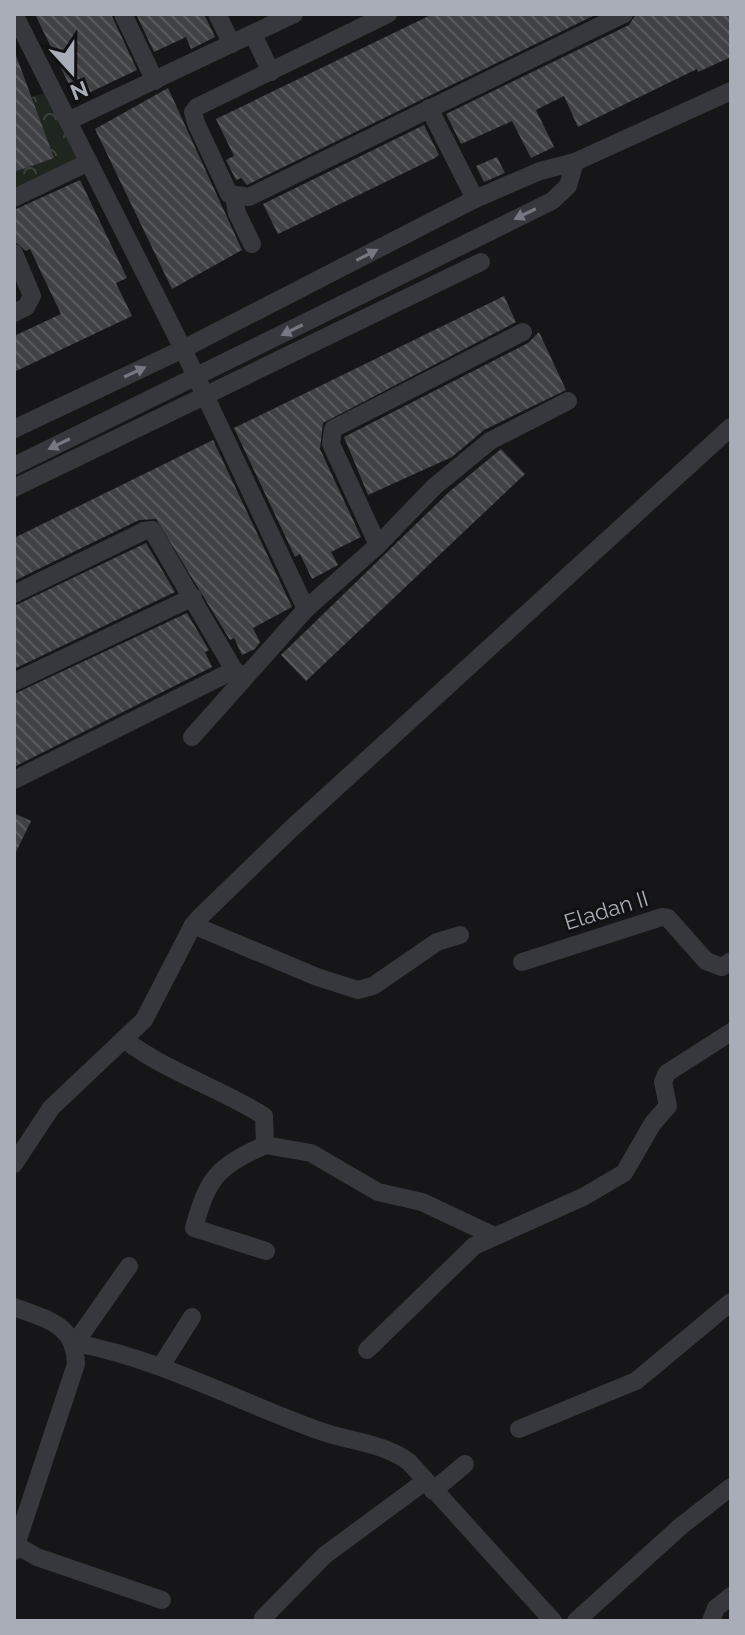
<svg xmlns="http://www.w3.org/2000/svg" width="745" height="1635" viewBox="0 0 745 1635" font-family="Raleway,sans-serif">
<defs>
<pattern id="park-crowns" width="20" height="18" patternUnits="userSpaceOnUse" patternTransform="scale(2)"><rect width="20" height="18" fill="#1e261f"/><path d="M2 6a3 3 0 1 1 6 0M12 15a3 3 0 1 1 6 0" fill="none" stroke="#3c433d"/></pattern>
<pattern id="building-back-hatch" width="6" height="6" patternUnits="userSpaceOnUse" patternTransform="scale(2)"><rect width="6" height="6" fill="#404145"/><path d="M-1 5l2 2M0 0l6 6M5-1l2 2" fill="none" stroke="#595a5e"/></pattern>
</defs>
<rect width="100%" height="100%" fill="#161618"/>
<!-- park -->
<path fill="url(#park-crowns)" d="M 50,92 L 81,159 L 14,192 L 14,102 Z"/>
<!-- building -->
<g fill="url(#building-back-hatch)">
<path d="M 35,14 L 111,14 L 137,70 L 76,99 Z"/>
<path d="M 136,14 L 204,14 L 215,37 L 191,49 L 186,37 L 154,52 Z"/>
<path d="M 433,14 L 597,14 L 247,185 L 241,178 L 236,180 L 226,160 L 234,156 L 216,119 Z"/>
<path d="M 636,14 L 731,14 L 731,57 L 698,72 L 697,69 L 578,127 L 564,96 L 536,110 L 554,147 L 531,158 L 512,121 L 461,144 L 446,114 L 629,25 Z"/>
<path d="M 14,50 L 54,158 L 14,172 Z"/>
<path d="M 168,88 L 242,250 L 172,289 L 95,129 Z"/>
<path d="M 424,125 L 439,155 L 435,158 L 278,234 L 263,204 Z"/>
<path d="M 497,157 L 505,173 L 484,182 L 476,166 Z"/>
<path d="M 80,180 L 127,278 L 116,283 L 132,316 L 14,372 L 14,336 L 61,314 L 30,249 L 26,251 L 14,241 L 14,210 Z"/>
<path d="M 504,296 L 516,322 L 323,423 L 320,449 L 361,537 L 331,552 L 338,565 L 312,579 L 300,554 L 295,557 L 234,428 Z"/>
<path d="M 539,332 L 566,390 L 484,430 L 452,457 L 368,495 L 344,437 L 528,343 Z"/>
<path d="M 213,440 L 292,607 L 253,628 L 260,642 L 255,649 L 242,655 L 234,638 L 230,640 L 156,519 L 139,520 L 14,581 L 14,538 Z"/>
<path d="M 501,449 L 525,474 L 306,681 L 281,655 L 449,492 Z"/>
<path d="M 146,543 L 175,592 L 14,669 L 14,606 Z"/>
<path d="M 187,613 L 209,650 L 205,652 L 212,667 L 14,767 L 14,694 Z"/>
<path d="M 14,813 L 31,821 L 14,856 Z"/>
</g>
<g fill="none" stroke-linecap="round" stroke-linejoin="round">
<!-- minor -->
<g stroke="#37383d" stroke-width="18">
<path d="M 14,14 L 183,349 L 306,609"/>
<path d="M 123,14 L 155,81"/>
<path d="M 217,14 L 232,44"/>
<path d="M 388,14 L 197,107 L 193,112 L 196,123 L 229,194 L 249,197 L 624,14"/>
<path d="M 253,34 L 271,72"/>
<path d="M 429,108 L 475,199"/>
<path d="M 68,121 L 294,14"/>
<path d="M 234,197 L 237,213 L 252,244"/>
<path d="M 14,198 L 89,162"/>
<path d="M 14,253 L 32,296 L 26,307 L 14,313"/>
<path d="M 14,429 L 183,349 L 475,199 L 540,171 L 575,162 L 731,91"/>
<path d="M 14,466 L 552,201 L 568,186 L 575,162"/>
<path d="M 14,488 L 481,262"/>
<path d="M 378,545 L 331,444 L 333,429 L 523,332"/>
<path d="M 14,594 L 144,531 L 152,530 L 234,670"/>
<path d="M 14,682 L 193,597"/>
<path d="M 192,737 L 306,609 L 378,545 L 434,487 L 490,441 L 568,401"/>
<path d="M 14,780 L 234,670 L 243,676"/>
<path d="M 193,925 L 317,977 L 358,990 L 373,986 L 437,942 L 460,935"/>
<path d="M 522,962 L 662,917 L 668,918 L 706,961 L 722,967 L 731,961"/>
<path d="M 125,1040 C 167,1072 218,1087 264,1116 L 265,1145 C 217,1167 208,1177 194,1228 L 266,1251"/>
<path d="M 265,1145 L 311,1153 L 378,1192 L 422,1202 L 492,1235"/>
<path d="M 14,1164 L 51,1108 L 144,1020 L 193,925 L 201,916 L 291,829 L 731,427"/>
<path d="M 129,1266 L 75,1343 C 162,1359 240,1403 323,1432 C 353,1442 383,1443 409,1462 L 553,1621"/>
<path d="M 14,1307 C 48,1320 75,1324 76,1364 L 14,1551"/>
<path d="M 367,1350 L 474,1246 L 583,1197 L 624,1173 L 653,1123 L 668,1106 L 663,1082 L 667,1073 L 731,1032"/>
<path d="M 161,1366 L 192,1317"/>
<path d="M 519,1429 L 636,1381 L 731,1302"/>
<path d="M 433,1491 L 465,1464"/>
<path d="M 16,1545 L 37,1557 L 162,1600"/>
<path d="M 263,1618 L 325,1555 L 424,1482"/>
<path d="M 576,1621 L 681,1526 L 731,1487"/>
<path d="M 711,1621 L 716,1608 L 731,1596"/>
</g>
</g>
<!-- one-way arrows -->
<defs><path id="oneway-solid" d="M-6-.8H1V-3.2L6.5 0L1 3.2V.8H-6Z" transform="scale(2)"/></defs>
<g fill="#757881">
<use href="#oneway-solid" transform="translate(525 214) rotate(154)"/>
<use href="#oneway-solid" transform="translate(367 255) rotate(-27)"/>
<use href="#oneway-solid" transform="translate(292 330) rotate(154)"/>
<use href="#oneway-solid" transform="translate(135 372) rotate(-25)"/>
<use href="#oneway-solid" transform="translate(59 444) rotate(154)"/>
</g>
<g text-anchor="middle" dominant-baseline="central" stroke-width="6" stroke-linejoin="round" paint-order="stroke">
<!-- street labels -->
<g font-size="22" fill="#a8adb8" stroke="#111113">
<text transform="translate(606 910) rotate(-17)">Eladan II</text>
</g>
</g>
<!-- border -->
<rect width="745" height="1635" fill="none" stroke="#a8adb8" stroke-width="32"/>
<!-- north arrow -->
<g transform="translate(72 72) rotate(159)" stroke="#111113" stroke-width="6" paint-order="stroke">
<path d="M0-6L14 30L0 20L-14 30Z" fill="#a8adb8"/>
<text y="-12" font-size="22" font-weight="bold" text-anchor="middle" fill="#a8adb8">N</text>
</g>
</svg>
